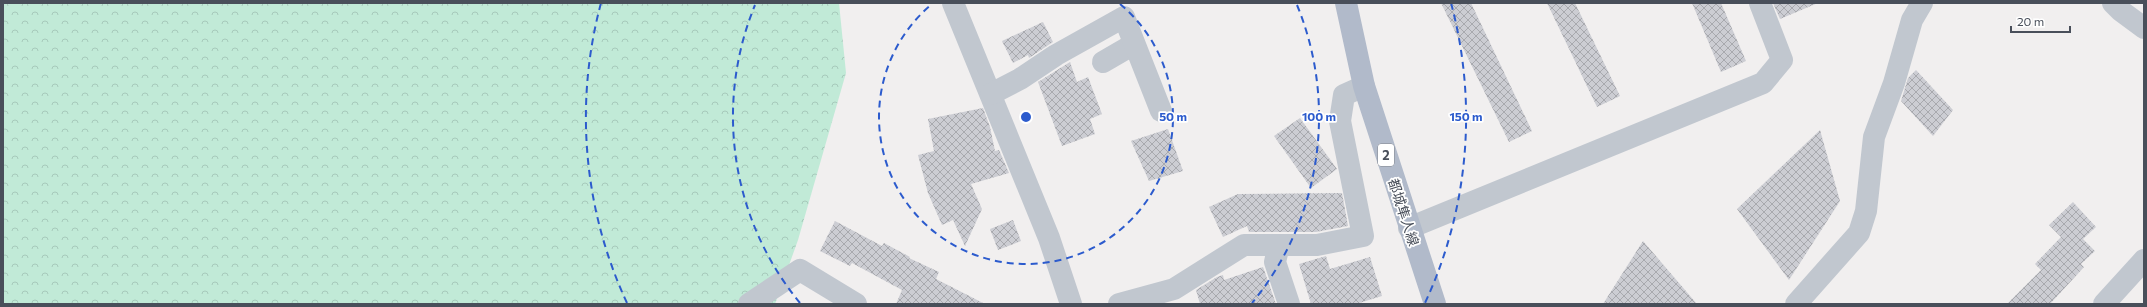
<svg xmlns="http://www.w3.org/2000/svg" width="2147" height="307" viewBox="0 0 2147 307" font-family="Commissioner,'Noto Sans JP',sans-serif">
<defs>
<pattern id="forest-crowns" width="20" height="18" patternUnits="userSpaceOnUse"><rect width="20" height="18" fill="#c1ead7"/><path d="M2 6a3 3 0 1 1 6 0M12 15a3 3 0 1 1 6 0" fill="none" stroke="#a7cabb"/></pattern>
<pattern id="building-cross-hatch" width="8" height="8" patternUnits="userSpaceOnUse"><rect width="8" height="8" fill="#cccdd3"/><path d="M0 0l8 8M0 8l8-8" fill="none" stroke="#a8a9ae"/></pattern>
</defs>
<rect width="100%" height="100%" fill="#f1efef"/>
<!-- forest -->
<path fill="url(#forest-crowns)" d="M 3,3 L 839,3 L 846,73 L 798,240 L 775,304 L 3,304 Z"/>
<!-- building -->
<g fill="url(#building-cross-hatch)">
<path d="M 1441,3 L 1471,3 L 1532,131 L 1509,142 Z"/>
<path d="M 1547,3 L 1575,3 L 1620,96 L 1597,107 Z"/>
<path d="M 1692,3 L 1721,3 L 1746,61 L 1721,72 Z"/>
<path d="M 1773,3 L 1818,3 L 1780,19 Z"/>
<path d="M 1043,22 L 1053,42 L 1029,58 L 1028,55 L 1013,63 L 1002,41 Z"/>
<path d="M 1070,62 L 1077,82 L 1088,77 L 1102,114 L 1090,119 L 1095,134 L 1062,146 L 1038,82 Z"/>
<path d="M 1916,70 L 1953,110 L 1933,136 L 1901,101 L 1908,78 Z"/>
<path d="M 983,108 L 990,127 L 995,151 L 999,150 L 1009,173 L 971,184 L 982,209 L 965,246 L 953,220 L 942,225 L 928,193 L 918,155 L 934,151 L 928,119 Z"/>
<path d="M 1300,118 L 1337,169 L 1311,188 L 1274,136 Z"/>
<path d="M 1168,129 L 1183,171 L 1149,181 L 1131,141 Z"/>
<path d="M 1820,130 L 1840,201 L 1789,280 L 1737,209 Z"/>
<path d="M 1342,193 L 1348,226 L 1316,232 L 1249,232 L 1247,226 L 1223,237 L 1209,207 L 1238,194 Z"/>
<path d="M 2073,202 L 2096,227 L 2083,239 L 2095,251 L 2081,264 L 2084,267 L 2050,304 L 2007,304 L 2041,270 L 2035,264 L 2061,237 L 2049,225 Z"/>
<path d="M 1013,220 L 1021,241 L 998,250 L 990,229 Z"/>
<path d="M 835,221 L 882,246 L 884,243 L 910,257 L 909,258 L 939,272 L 936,279 L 985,304 L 896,304 L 902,290 L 852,263 L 850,266 L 820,251 Z"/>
<path d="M 1643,241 L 1697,304 L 1603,304 Z"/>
<path d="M 1326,256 L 1330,269 L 1370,257 L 1382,296 L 1356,304 L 1311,304 L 1299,264 Z"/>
<path d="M 1263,267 L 1276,304 L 1200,304 L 1196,290 L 1217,277 L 1223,275 L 1224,280 Z"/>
</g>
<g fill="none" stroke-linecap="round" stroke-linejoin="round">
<!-- minor -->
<g stroke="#c1c7cf" stroke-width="22">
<path d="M 953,3 L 1049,238 L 1071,304"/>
<path d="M 2113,3 L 2121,11 L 2144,28"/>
<path d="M 1103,62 L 1134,44"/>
<path d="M 991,94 L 1020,79 L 1056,55 L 1124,17 L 1161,111"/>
<path d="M 1409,228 L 1763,83 L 1782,60 L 1760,3"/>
<path d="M 1279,245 L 1275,262 L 1289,304"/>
<path d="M 749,304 L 800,270 L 856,304"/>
<path d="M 1119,304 L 1174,289 L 1244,245 L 1317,245 L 1363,236 L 1340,121 L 1344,95 L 1364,86"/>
<path d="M 1796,304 L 1859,233 L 1866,211 L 1874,137 L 1894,83 L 1912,20 L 1922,3"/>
<path d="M 2104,304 L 2144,260"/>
</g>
<!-- major -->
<path stroke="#b1baca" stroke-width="22" d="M 1346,3 L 1364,86 L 1435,304"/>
</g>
<!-- distance rings -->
<g fill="none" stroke="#2c5bcd" stroke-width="2" stroke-dasharray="7 5">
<path d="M1120 4A147 147 0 1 1 932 4"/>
<path d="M800 303A293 293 0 0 1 755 5M1297 5A293 293 0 0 1 1252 303"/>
<path d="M627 303A440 440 0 0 1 601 3M1451 3A440 440 0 0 1 1425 303"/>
</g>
<g text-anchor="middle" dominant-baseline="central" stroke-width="3.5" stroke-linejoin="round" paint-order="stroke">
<!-- shield labels -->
<rect fill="#fff" stroke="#80848c" stroke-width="1" x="1378" y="144" width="16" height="22" rx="3"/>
<g font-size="13" font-weight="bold" fill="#494f5a">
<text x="1386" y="155">2</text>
</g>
<!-- street labels -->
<g font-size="14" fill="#494f5a" stroke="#fff">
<text transform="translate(1404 212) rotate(72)">都城隼人線</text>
</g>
</g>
<circle cx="1026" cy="117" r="6" fill="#2c5bcd" stroke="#fff" stroke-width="2"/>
<g font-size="12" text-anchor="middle" font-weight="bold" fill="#2c5bcd" stroke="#fff" stroke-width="3.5" stroke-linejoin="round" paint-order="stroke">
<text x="1173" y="121">50 m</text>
<text x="1319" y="121">100 m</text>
<text x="1466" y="121">150 m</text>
</g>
<!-- border -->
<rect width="2147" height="307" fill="none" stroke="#494f5a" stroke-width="8"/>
<!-- scale -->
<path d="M2011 26v6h59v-6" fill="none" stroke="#494f5a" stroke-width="2"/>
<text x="2017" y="26" font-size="12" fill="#494f5a" stroke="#ffffff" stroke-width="3" paint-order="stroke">20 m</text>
</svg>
